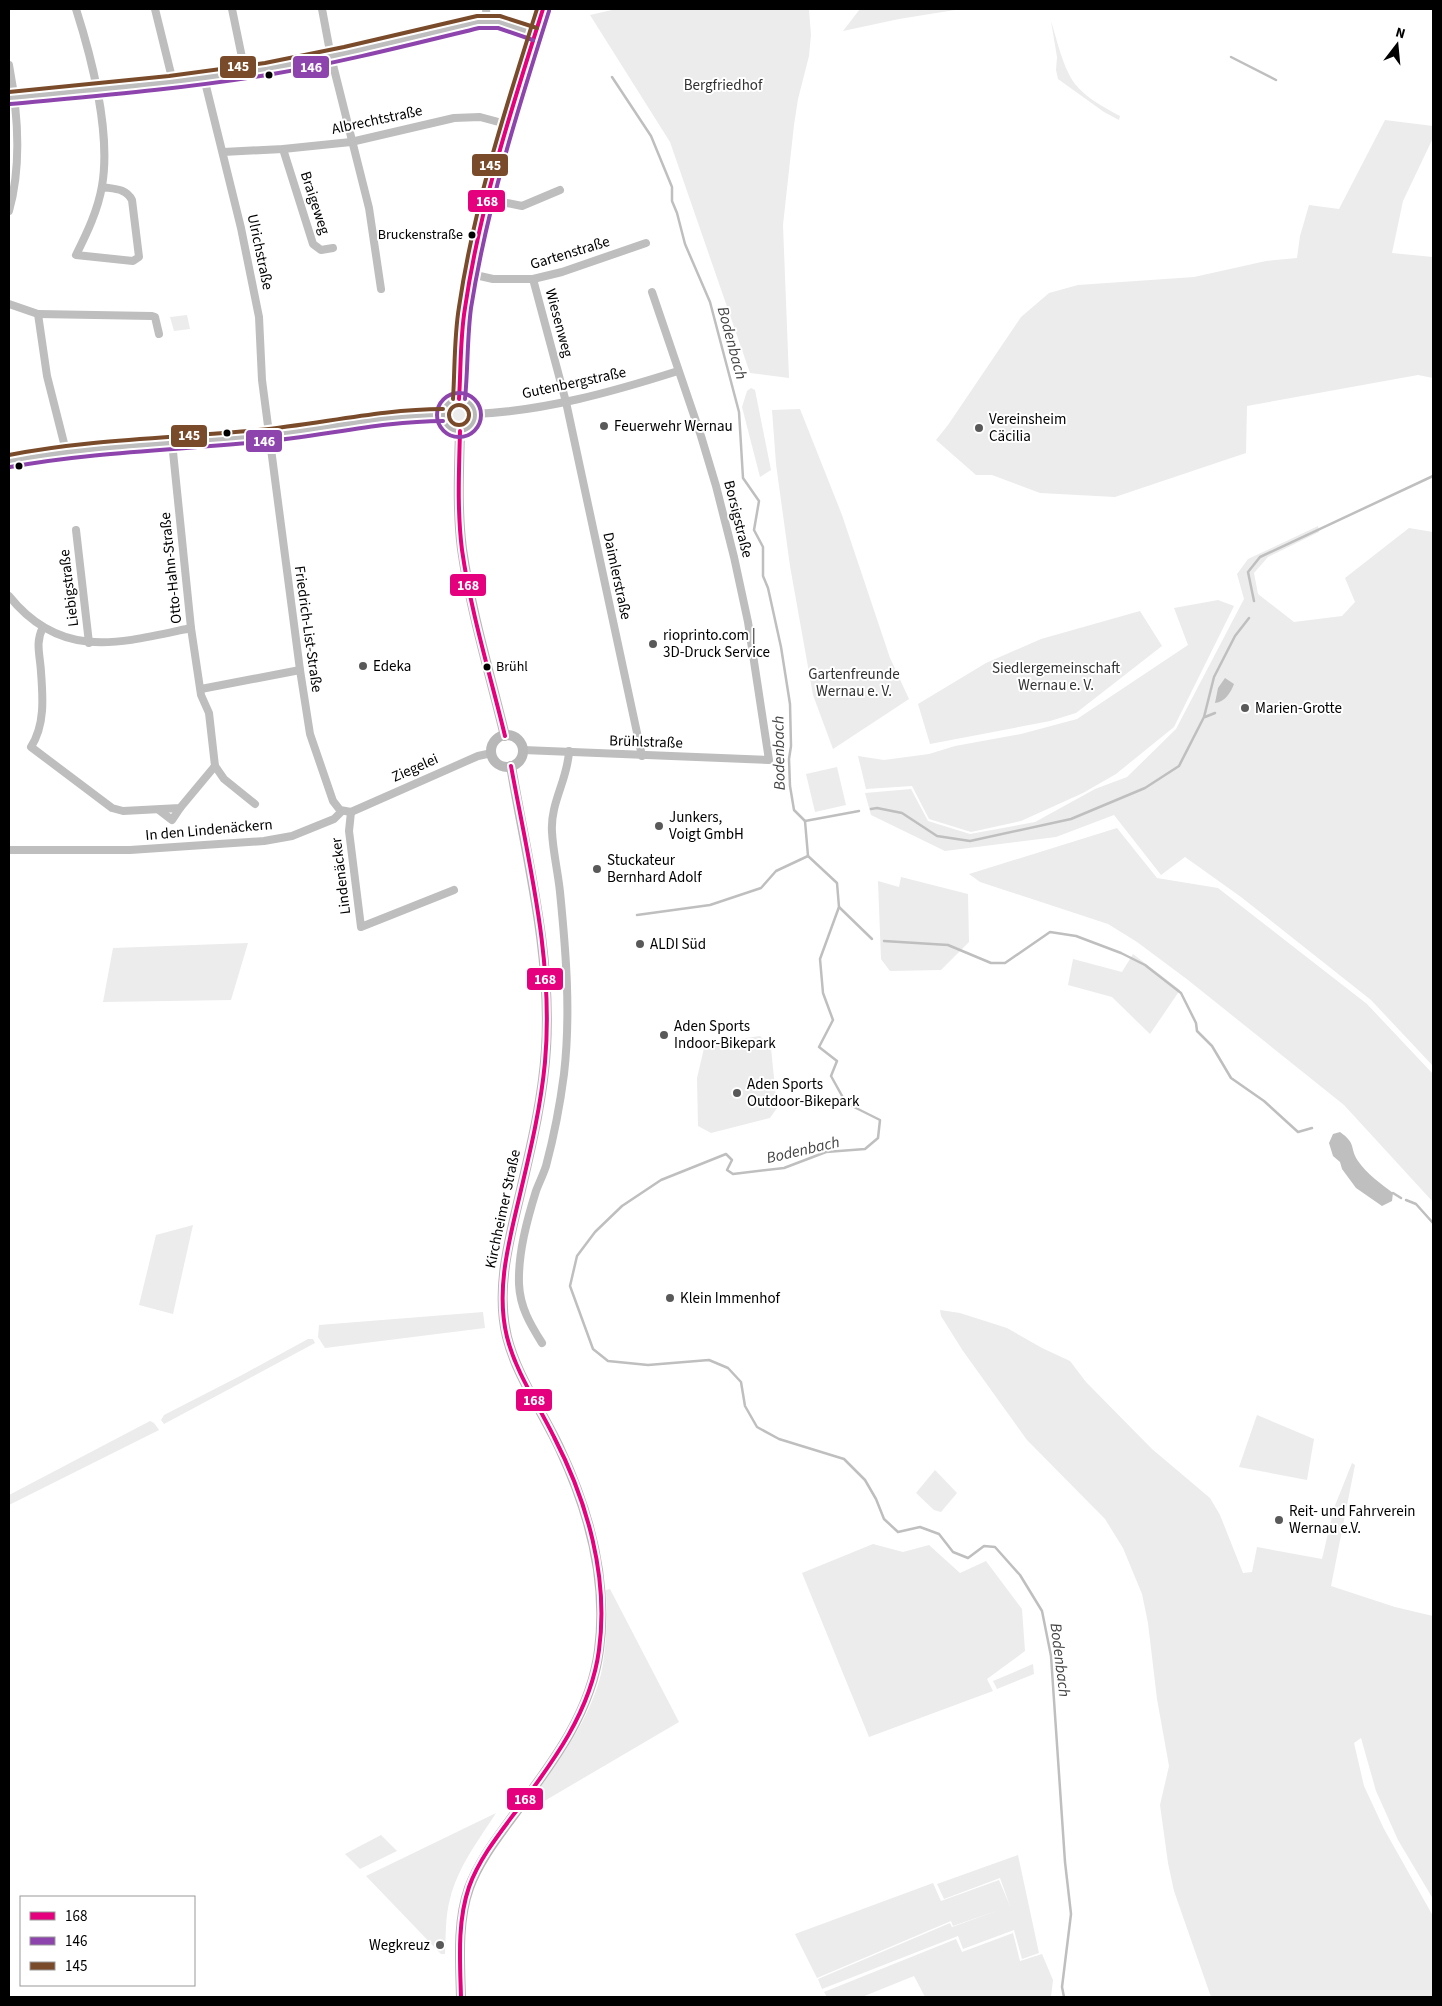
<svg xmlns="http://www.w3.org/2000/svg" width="1442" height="2006" viewBox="0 0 1442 2006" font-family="'Source Sans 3',sans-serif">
<rect width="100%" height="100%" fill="#fff"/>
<!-- green -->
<g fill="#ececec">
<path d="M 616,9 L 809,9 L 811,35 L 809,56 L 798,99 L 794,125 L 783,225 L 789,378 L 750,373 L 670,142 L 590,15 Z"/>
<path d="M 860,9 L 961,9 L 899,19 L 843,31 Z"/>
<path d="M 1051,21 C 1057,40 1063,68 1075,84 C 1086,98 1105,108 1120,116 L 1119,120 L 1104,112 L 1058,79 L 1056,70 L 1057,57 Z"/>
<path d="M 1385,120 L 1433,126 L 1433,138 L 1403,201 L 1392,253 L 1433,257 L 1433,378 L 1418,375 L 1247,406 L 1246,453 L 1115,497 L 1040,493 L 992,475 L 976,475 L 936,440 L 948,425 L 1021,317 L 1049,293 L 1078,285 L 1194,277 L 1266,261 L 1297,258 L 1300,236 L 1309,205 L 1339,209 Z"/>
<path d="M 187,315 L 190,329 L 174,331 L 170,317 Z"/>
<path d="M 751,388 L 755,390 L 771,470 L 760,477 L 742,407 L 747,391 Z"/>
<circle cx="459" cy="415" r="9"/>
<path d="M 800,409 L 842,515 L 890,658 L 909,699 L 833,749 L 813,695 L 790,566 L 776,464 L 772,410 Z"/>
<path d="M 1318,526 L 1319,532 L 1268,557 L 1254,573 L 1258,594 L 1294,622 L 1342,616 L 1355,602 L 1345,578 L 1409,528 L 1433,532 L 1433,1066 L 1371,1000 L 1241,897 L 1185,857 L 1161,875 L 1114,815 L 1056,837 L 945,851 L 871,815 L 865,793 L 911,789 L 928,821 L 970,834 L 1035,822 L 1095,789 L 1127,777 L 1176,729 L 1244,599 L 1237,574 L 1248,559 Z"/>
<path d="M 1218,600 L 1234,606 L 1174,727 L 1116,774 L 1083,793 L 1021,821 L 971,832 L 929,819 L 912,786 L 866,789 L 858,756 L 884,760 L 929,754 L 955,746 L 1021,734 L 1077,719 L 1188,645 L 1174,608 Z"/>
<path d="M 1140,611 L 1162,646 L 1076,713 L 1050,721 L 930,744 L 918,704 L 986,663 L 1041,639 Z"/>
<path d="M 837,767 L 846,805 L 815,812 L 806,774 Z"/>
<path d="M 1117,828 L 1157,878 L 1218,888 L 1367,1004 L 1433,1074 L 1433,1202 L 1344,1105 L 1188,980 L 1137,942 L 1108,924 L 980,882 L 969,874 Z"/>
<path d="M 901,877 L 968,894 L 969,942 L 941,970 L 890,971 L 881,959 L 878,881 L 899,887 Z"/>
<path d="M 248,943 L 231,1000 L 103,1002 L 113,948 Z"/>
<path d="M 1133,954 L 1180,990 L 1150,1034 L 1112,997 L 1068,985 L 1073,959 L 1122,972 Z"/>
<path d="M 760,1036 L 771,1048 L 777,1108 L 770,1118 L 711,1133 L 698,1126 L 697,1078 L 705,1044 Z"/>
<path d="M 193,1225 L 173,1314 L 139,1305 L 156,1235 Z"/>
<path d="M 940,1310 L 960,1313 L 1007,1328 L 1042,1348 L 1070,1361 L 1086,1382 L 1152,1449 L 1210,1498 L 1220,1515 L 1243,1573 L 1252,1572 L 1257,1547 L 1322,1559 L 1334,1508 L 1352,1463 L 1355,1465 L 1331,1586 L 1395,1607 L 1433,1616 L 1433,1899 L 1398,1840 L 1376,1791 L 1361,1738 L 1354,1743 L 1364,1786 L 1384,1829 L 1433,1916 L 1433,1997 L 1211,1997 L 1174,1891 L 1168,1863 L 1160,1805 L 1169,1766 L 1157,1699 L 1148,1623 L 1142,1594 L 1123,1548 L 1105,1519 L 1027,1440 L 963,1351 L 941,1316 Z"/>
<path d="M 483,1312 L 485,1328 L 325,1348 L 318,1337 L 319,1325 Z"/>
<path d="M 308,1339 L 313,1339 L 315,1343 L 164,1424 L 161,1420 L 164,1415 L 242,1375 Z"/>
<path d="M 1257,1415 L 1314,1439 L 1307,1480 L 1239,1467 Z"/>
<path d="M 150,1421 L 154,1423 L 159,1430 L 9,1505 L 9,1495 Z"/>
<path d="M 935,1470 L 957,1493 L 941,1512 L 934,1510 L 916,1493 Z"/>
<path d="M 873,1544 L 903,1552 L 929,1545 L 960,1573 L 986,1561 L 1022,1609 L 1025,1651 L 987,1679 L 993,1691 L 869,1737 L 802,1573 Z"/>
<path d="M 610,1589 L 679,1722 L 541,1803 L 537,1792 C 562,1756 590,1718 601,1674 C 607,1647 607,1617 606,1590 Z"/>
<path d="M 1033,1664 L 1034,1674 L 997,1689 L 993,1681 Z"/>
<path d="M 496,1813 C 478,1841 458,1867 450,1899 C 445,1917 446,1936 445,1954 L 441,1954 L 366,1876 Z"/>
<path d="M 381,1835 L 397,1851 L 360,1869 L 345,1854 Z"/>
<path d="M 1018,1855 L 1039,1953 L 1022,1959 L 1014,1930 L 963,1949 L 958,1936 L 822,1989 L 818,1979 L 950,1923 L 952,1927 L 1002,1909 L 953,1926 L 951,1921 L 817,1978 L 795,1934 L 933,1883 L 941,1901 L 999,1880 L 1010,1906 L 1000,1878 L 944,1899 L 937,1884 Z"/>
<path d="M 1013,1933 L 1020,1961 L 1042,1954 L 1053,1980 L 1051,1997 L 925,1997 L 914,1976 L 862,1997 L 827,1997 L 824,1992 L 956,1939 L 962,1952 Z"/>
</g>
<!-- water -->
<g fill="#bfbfbf">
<path d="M 1225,678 L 1234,684 C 1231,692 1225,702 1215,703 L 1218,688 Z"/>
<path d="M 1340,1132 C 1357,1144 1349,1147 1358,1161 C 1367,1174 1381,1184 1393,1193 L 1392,1201 L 1382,1206 L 1356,1188 L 1342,1169 L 1340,1162 L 1333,1156 L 1329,1143 L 1333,1134 Z"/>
</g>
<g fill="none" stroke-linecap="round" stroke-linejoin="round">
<!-- stream -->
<g stroke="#bfbfbf" stroke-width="2.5">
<path d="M 1231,57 L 1276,80"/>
<path d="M 612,77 L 651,136 L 672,187 L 672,201 L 677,213 L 685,244 L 710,302 L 739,412 L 743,478 L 759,501 L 754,530 L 763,547 L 763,576 L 768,588 L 781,647 L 790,704 L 791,746 L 789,759 L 790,786 L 794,810 L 805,821 L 808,856 L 837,883 L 839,907 L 820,959 L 823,993 L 833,1020 L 819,1047 L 837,1061 L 831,1076 L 846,1103 L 880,1120 L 878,1138 L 865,1149 L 826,1152 L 784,1168 L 733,1174 L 727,1170 L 732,1160 L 726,1154 L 661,1180 L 622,1206 L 595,1232 L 577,1256 L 570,1286 L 593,1349 L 608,1361 L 648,1365 L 709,1360 L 728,1368 L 741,1382 L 745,1406 L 757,1427 L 779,1439 L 844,1459 L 865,1480 L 876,1499 L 884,1519 L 898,1532 L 920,1527 L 939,1534 L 953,1552 L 968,1558 L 984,1546 L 995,1547 L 1020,1575 L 1042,1611 L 1051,1656 L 1065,1862 L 1071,1914 L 1062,1987 L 1064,1997"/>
<path d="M 1254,601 L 1248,572 L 1260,557 L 1433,476"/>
<path d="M 1205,717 L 1215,713"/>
<path d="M 871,809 L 877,808 L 902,813 L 937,836 L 970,841 L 1071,819 L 1145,788 L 1179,766 L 1204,717 L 1214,677 L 1235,636 L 1249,618"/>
<path d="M 805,821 L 859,811"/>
<path d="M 839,907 L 872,939"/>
<path d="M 637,915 L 710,905 L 761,888 L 776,871 L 808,856"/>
<path d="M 884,941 L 948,945 L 991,963 L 1005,963 L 1050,932 L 1076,936 L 1121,953 L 1145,965 L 1181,993 L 1196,1023 L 1197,1031 L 1212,1046 L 1231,1078 L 1264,1101 L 1298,1132 L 1312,1128"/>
<path d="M 1393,1193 L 1401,1198"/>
<path d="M 1406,1200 L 1416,1204 L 1433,1223"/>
</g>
<!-- street -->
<g stroke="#bebebe" stroke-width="8">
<path d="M 76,9 C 92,59 111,134 102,186 C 98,210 87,233 76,255 L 133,261 L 139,257 L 132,200 C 126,188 114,189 102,187"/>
<path d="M 155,9 L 173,82"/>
<path d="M 232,9 L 245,72"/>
<path d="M 322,9 L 331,57 L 369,208 L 381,289"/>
<path d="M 486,9 L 487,22"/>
<path d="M 9,65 C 18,112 22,165 9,211"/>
<path d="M 204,78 L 241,228 L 259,317 L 262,380 L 300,670 L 310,734 L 333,801 L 340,810 L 351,812"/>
<path d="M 9,98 C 95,90 181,83 266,69 C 337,57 408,39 478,22 L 499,22 L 535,34"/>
<path d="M 283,149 L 313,244 L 321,250 L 333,248"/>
<path d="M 223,152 L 283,149 L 351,142 L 454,118 L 480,117 L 506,124"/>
<path d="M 487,199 L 522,206 L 560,190"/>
<path d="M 471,274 L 493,279 L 533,279 L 562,272 L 646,243"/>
<path d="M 533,279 L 566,402 L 642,756"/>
<path d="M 9,304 L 38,314 L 47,376 L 66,451"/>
<path d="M 38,314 L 152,316 L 155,317 L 159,334"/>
<path d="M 475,414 C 544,411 612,392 678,371"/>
<path d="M 9,461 L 46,454 L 93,448 L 260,436 L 414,415 L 443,415"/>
<path d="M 76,530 L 89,643"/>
<path d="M 9,596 C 61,661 121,643 191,628"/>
<path d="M 43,627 C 35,643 40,654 41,672 C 43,698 45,725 31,747 L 112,808 L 123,811 L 180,808 L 215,766 L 209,713 L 201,695 L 191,628 L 172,442"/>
<path d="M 201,689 L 300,670"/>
<path d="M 523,750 L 769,760 L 748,622 L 734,557 L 716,486 L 701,436 L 652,292"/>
<path d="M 215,766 L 224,779 L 255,804"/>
<path d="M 159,810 L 172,820 L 180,808"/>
<path d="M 351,812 L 349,831 L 361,927 L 454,890"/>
<path d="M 351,812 L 478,756 L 492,753"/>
<path d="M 9,850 L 130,850 L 264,841 L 292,836 L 334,819 L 342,811"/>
<path d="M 542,1343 C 530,1324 520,1307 519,1284 C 518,1253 527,1220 536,1191 C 539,1183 543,1175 546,1166 C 554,1136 560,1105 564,1074 C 571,1014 566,952 560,892 C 558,872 553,852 552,832 C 550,803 568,779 569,751"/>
</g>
<!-- secondary -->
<g stroke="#b8b8b8" stroke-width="10">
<path d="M 459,399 C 462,368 460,338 465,307 C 481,205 512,107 543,9"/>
<circle cx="459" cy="415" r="16"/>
<path d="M 460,431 C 459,470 457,510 462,549 C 471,612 490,674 505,736"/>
<circle cx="507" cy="751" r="16"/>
<path d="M 461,1997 C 460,1961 457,1922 469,1888 C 479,1861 497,1838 513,1816 C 550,1766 591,1714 599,1650 C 608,1582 589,1511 560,1449 C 543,1412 517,1377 507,1337 C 495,1288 510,1237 521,1190 C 532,1143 543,1097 546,1049 C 552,954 527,860 511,766"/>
</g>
<!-- bus-1 casing -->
<g stroke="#fff" stroke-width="8">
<g id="bus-1">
<path d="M 459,399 C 461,369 460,338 465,308 C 480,206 512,107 543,9"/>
<path d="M 460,431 C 459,470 457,510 462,550 C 471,613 490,674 505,736"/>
<path d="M 461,1997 C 460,1961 457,1922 469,1887 C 479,1859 499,1834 517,1810 C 553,1762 591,1711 599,1650 C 609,1577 587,1501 554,1437 C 538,1404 516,1373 507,1337 C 495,1288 510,1238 521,1190 C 531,1148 541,1105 545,1062 C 554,962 529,864 511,766"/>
</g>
</g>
<!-- bus-2 casing -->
<g stroke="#fff" stroke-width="8">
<g id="bus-2">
<path d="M 10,104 C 95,96 182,89 267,75 C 338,63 409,45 479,28 L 498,28 L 533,40"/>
<circle cx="459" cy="415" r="22"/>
<path d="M 465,399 C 468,369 467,339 471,308 C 487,207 518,109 549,11"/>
<path d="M 10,467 C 92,452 176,450 259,442 C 320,437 381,421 443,421"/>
</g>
</g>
<!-- bus-3 casing -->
<g stroke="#fff" stroke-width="8">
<g id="bus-3">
<path d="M 9,92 L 169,76 L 265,63 L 344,47 L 477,16 L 500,16 L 537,28"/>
<path d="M 453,399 C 455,368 454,337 459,307 C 474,205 506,107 537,9"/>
<circle cx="459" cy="415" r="10"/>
<path d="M 9,455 C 91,439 175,438 258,430 C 320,424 381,409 443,409"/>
</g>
</g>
<!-- bus-1 -->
<use href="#bus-1" stroke="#e5007d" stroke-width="4"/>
<!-- bus-2 -->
<use href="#bus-2" stroke="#8e44ad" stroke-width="4"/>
<!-- bus-3 -->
<use href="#bus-3" stroke="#7a4b2a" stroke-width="4"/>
</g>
<!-- markers -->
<g fill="#000" stroke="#fff" stroke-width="2">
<circle cx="269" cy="75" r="4.5"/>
<circle cx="472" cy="235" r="4.5"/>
<circle cx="227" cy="433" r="4.5"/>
<circle cx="19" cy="466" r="4.5"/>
<circle cx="487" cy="667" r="4.5"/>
</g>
<g fill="#595959" stroke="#fff" stroke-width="2">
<circle cx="604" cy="426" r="5"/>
<circle cx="979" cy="428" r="5"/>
<circle cx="653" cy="644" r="5"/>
<circle cx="363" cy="666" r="5"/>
<circle cx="1245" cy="708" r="5"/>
<circle cx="659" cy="826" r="5"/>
<circle cx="597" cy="869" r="5"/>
<circle cx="640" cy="944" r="5"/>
<circle cx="664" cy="1035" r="5"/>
<circle cx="737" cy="1093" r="5"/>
<circle cx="670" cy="1298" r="5"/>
<circle cx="1279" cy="1520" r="5"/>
<circle cx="440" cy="1945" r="5"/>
</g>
<g text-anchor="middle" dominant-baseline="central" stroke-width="4" stroke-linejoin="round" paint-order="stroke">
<!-- bus labels -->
<g font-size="14" fill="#000" stroke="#fff" text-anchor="end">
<text x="463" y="235">Bruckenstraße</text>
<text x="496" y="667" text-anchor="start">Brühl</text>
</g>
<!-- park labels -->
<g font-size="15" fill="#333" stroke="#fff">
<text x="723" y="85">Bergfriedhof</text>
<text x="1056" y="668">Siedlergemeinschaft<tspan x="1056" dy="17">Wernau e. V.</tspan></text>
<text x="854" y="674">Gartenfreunde<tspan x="854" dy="17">Wernau e. V.</tspan></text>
</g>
<!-- street labels -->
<g font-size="15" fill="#000" stroke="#fff">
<text transform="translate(377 120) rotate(-12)">Albrechtstraße</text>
<text transform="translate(315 203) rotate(72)">Braigeweg</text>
<text transform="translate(260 252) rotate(78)">Ulrichstraße</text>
<text transform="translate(570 253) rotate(-17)">Gartenstraße</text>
<text transform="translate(559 323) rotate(75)">Wiesenweg</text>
<text transform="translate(574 383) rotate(-12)">Gutenbergstraße</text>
<text transform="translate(738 519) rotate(76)">Borsigstraße</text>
<text transform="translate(171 568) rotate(-96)">Otto-Hahn-Straße</text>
<text transform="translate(617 576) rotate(78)">Daimlerstraße</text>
<text transform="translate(69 588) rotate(-97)">Liebigstraße</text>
<text transform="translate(308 629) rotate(82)">Friedrich-List-Straße</text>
<text transform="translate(646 742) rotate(2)">Brühlstraße</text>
<text transform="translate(415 768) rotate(-24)">Ziegelei</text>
<text transform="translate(209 830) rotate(-5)">In den Lindenäckern</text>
<text transform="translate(341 876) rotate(-97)">Lindenäcker</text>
<text transform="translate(503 1209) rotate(-78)">Kirchheimer Straße</text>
</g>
<!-- poi labels -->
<g font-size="15" fill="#000" stroke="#fff" text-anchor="start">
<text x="989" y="419">Vereinsheim<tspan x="989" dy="17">Cäcilia</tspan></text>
<text x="614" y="426">Feuerwehr Wernau</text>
<text x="663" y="635">rioprinto.com |<tspan x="663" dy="17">3D-Druck Service</tspan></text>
<text x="373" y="666">Edeka</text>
<text x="1255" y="708">Marien-Grotte</text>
<text x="669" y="817">Junkers,<tspan x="669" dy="17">Voigt GmbH</tspan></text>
<text x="607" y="860">Stuckateur<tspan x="607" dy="17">Bernhard Adolf</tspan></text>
<text x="650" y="944">ALDI Süd</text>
<text x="674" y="1026">Aden Sports<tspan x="674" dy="17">Indoor-Bikepark</tspan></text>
<text x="747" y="1084">Aden Sports<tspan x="747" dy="17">Outdoor-Bikepark</tspan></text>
<text x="680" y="1298">Klein Immenhof</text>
<text x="1289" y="1511">Reit- und Fahrverein<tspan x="1289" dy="17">Wernau e.V.</tspan></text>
<text x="430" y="1945" text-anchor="end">Wegkreuz</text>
</g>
<!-- water labels -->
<g font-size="16" font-style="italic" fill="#444" stroke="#fff">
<text transform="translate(732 343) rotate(75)">Bodenbach</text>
<text transform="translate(779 753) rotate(-91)">Bodenbach</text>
<text transform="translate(803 1150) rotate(-13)">Bodenbach</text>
<text transform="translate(1060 1660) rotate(83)">Bodenbach</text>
</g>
</g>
<g stroke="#fff" stroke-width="2">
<rect x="219" y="55" width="38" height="24" rx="5" fill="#7a4b2a"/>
<rect x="292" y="55" width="38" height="24" rx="5" fill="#8e44ad"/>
<rect x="471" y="153" width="38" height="24" rx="5" fill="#7a4b2a"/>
<rect x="467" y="189" width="39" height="24" rx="5" fill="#e5007d"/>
<rect x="170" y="424" width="38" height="24" rx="5" fill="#7a4b2a"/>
<rect x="245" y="429" width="38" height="24" rx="5" fill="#8e44ad"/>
<rect x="449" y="573" width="38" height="24" rx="5" fill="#e5007d"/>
<rect x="526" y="967" width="38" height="24" rx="5" fill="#e5007d"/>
<rect x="515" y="1388" width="38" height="24" rx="5" fill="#e5007d"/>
<rect x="506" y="1787" width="38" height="24" rx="5" fill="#e5007d"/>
</g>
<g font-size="14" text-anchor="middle" font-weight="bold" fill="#fff">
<text x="238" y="71">145</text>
<text x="311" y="72">146</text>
<text x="490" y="170">145</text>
<text x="487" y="206">168</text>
<text x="189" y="440">145</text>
<text x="264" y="446">146</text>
<text x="468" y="590">168</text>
<text x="545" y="984">168</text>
<text x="534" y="1405">168</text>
<text x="525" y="1804">168</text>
</g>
<!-- border -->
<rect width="1442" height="2006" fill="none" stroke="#000000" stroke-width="20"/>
<!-- legend -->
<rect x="20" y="1896" width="175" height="90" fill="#ffffff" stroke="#999999"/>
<rect x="30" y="1912" width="25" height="8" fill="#e5007d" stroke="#999999"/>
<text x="65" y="1921" font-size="15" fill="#000000">168</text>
<rect x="30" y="1937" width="25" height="8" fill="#8e44ad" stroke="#999999"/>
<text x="65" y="1946" font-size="15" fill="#000000">146</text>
<rect x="30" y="1962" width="25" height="8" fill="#7a4b2a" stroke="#999999"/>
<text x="65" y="1971" font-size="15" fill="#000000">145</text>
<!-- north arrow -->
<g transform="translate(1397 45) rotate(16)" stroke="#ffffff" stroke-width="4" paint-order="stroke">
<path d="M0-4L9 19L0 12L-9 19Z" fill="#000000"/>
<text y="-8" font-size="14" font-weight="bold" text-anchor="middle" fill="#000000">N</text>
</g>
</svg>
